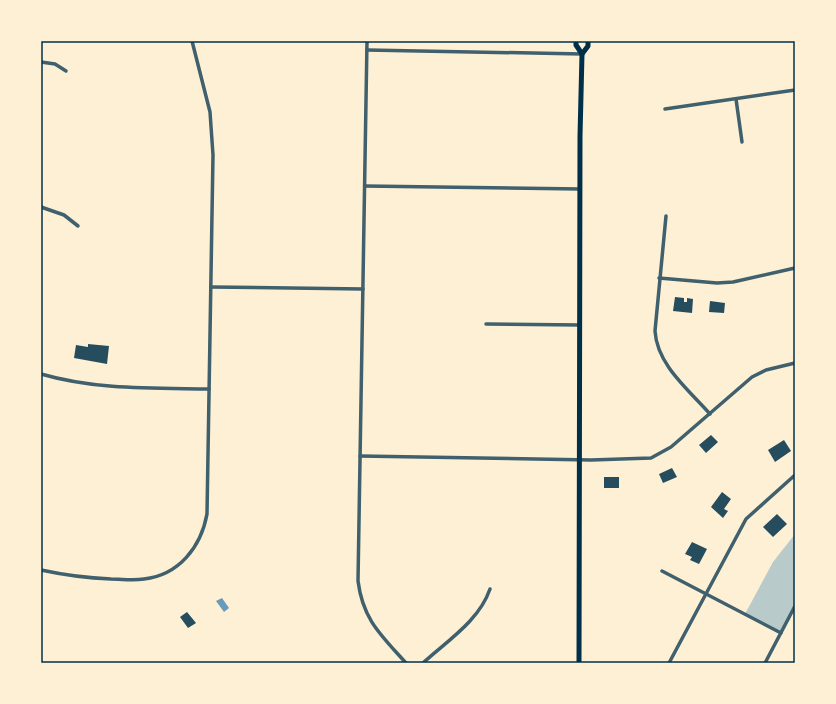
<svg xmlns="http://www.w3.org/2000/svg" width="836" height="704" viewBox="0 0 836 704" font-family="'Source Sans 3',sans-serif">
<rect width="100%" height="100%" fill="#fdf0d5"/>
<!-- green -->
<path fill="#b9caca" d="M 795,534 L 795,606 L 781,633 L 745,614 L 773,562 Z"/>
<!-- water -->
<path fill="#669bbc" d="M 222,598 L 229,608 L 224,612 L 216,601 Z"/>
<!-- building -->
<g fill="#264d5e">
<path d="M 675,297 L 684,298 L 684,302 L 687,302 L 687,298 L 693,299 L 692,313 L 673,311 Z"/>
<path d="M 710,301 L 725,303 L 724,313 L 709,312 Z"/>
<path d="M 88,344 L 109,346 L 107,364 L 74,358 L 76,345 L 88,347 Z"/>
<path d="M 711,435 L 718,442 L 706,453 L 699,445 Z"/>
<path d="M 784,440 L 791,451 L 775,462 L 768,450 Z"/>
<path d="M 672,468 L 677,477 L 663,483 L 659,474 Z"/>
<rect x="604" y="477" width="15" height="11"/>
<path d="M 722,492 L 731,499 L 724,509 L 728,511 L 723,518 L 711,507 Z"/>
<path d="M 777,514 L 787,524 L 773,537 L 763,527 Z"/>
<path d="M 692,542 L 707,549 L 699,564 L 690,560 L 692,557 L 685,554 Z"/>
<path d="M 187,612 L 196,623 L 188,628 L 180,617 Z"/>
</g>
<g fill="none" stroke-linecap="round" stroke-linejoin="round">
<!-- minor -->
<g stroke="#3f606c" stroke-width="3.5">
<path d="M 367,41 L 358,581 C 363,620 381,635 406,663"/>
<path d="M 367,50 L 582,54"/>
<path d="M 41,62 L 55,64 L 66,71"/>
<path d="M 736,99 L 742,142"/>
<path d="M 665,109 L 795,90"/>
<path d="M 365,186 L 580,189"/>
<path d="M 41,207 L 64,215 L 78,226"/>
<path d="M 666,216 L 655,331 C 657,365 689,390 710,414"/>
<path d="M 659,278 L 717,283 L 733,282 L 795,268"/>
<path d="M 211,287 L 363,289"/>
<path d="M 486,324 L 580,325"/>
<path d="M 41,374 C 96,390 152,388 209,389"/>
<path d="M 360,456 L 591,460 L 651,458 L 671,447 L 752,377 L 766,370 L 795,363"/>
<path d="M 41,570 C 64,575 87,578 111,579 C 122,579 133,581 144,579 C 179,575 201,547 207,514 L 213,155 L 210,112 L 192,41"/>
<path d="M 662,571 L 781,633"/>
<path d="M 423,663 C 447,641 479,621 490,589"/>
<path d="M 669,663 L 746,519 L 795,475"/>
<path d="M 765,663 L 795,606"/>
</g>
<!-- secondary -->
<g stroke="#003049" stroke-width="5">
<path d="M 576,41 L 576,45 L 582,54 L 580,136 L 579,663"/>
<path d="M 582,54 L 588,46 L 588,41"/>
</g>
</g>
<!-- border -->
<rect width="836" height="704" fill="none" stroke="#fdf0d5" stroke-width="84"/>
<rect x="42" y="42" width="752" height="620" fill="none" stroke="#003049" stroke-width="1.5"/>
</svg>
